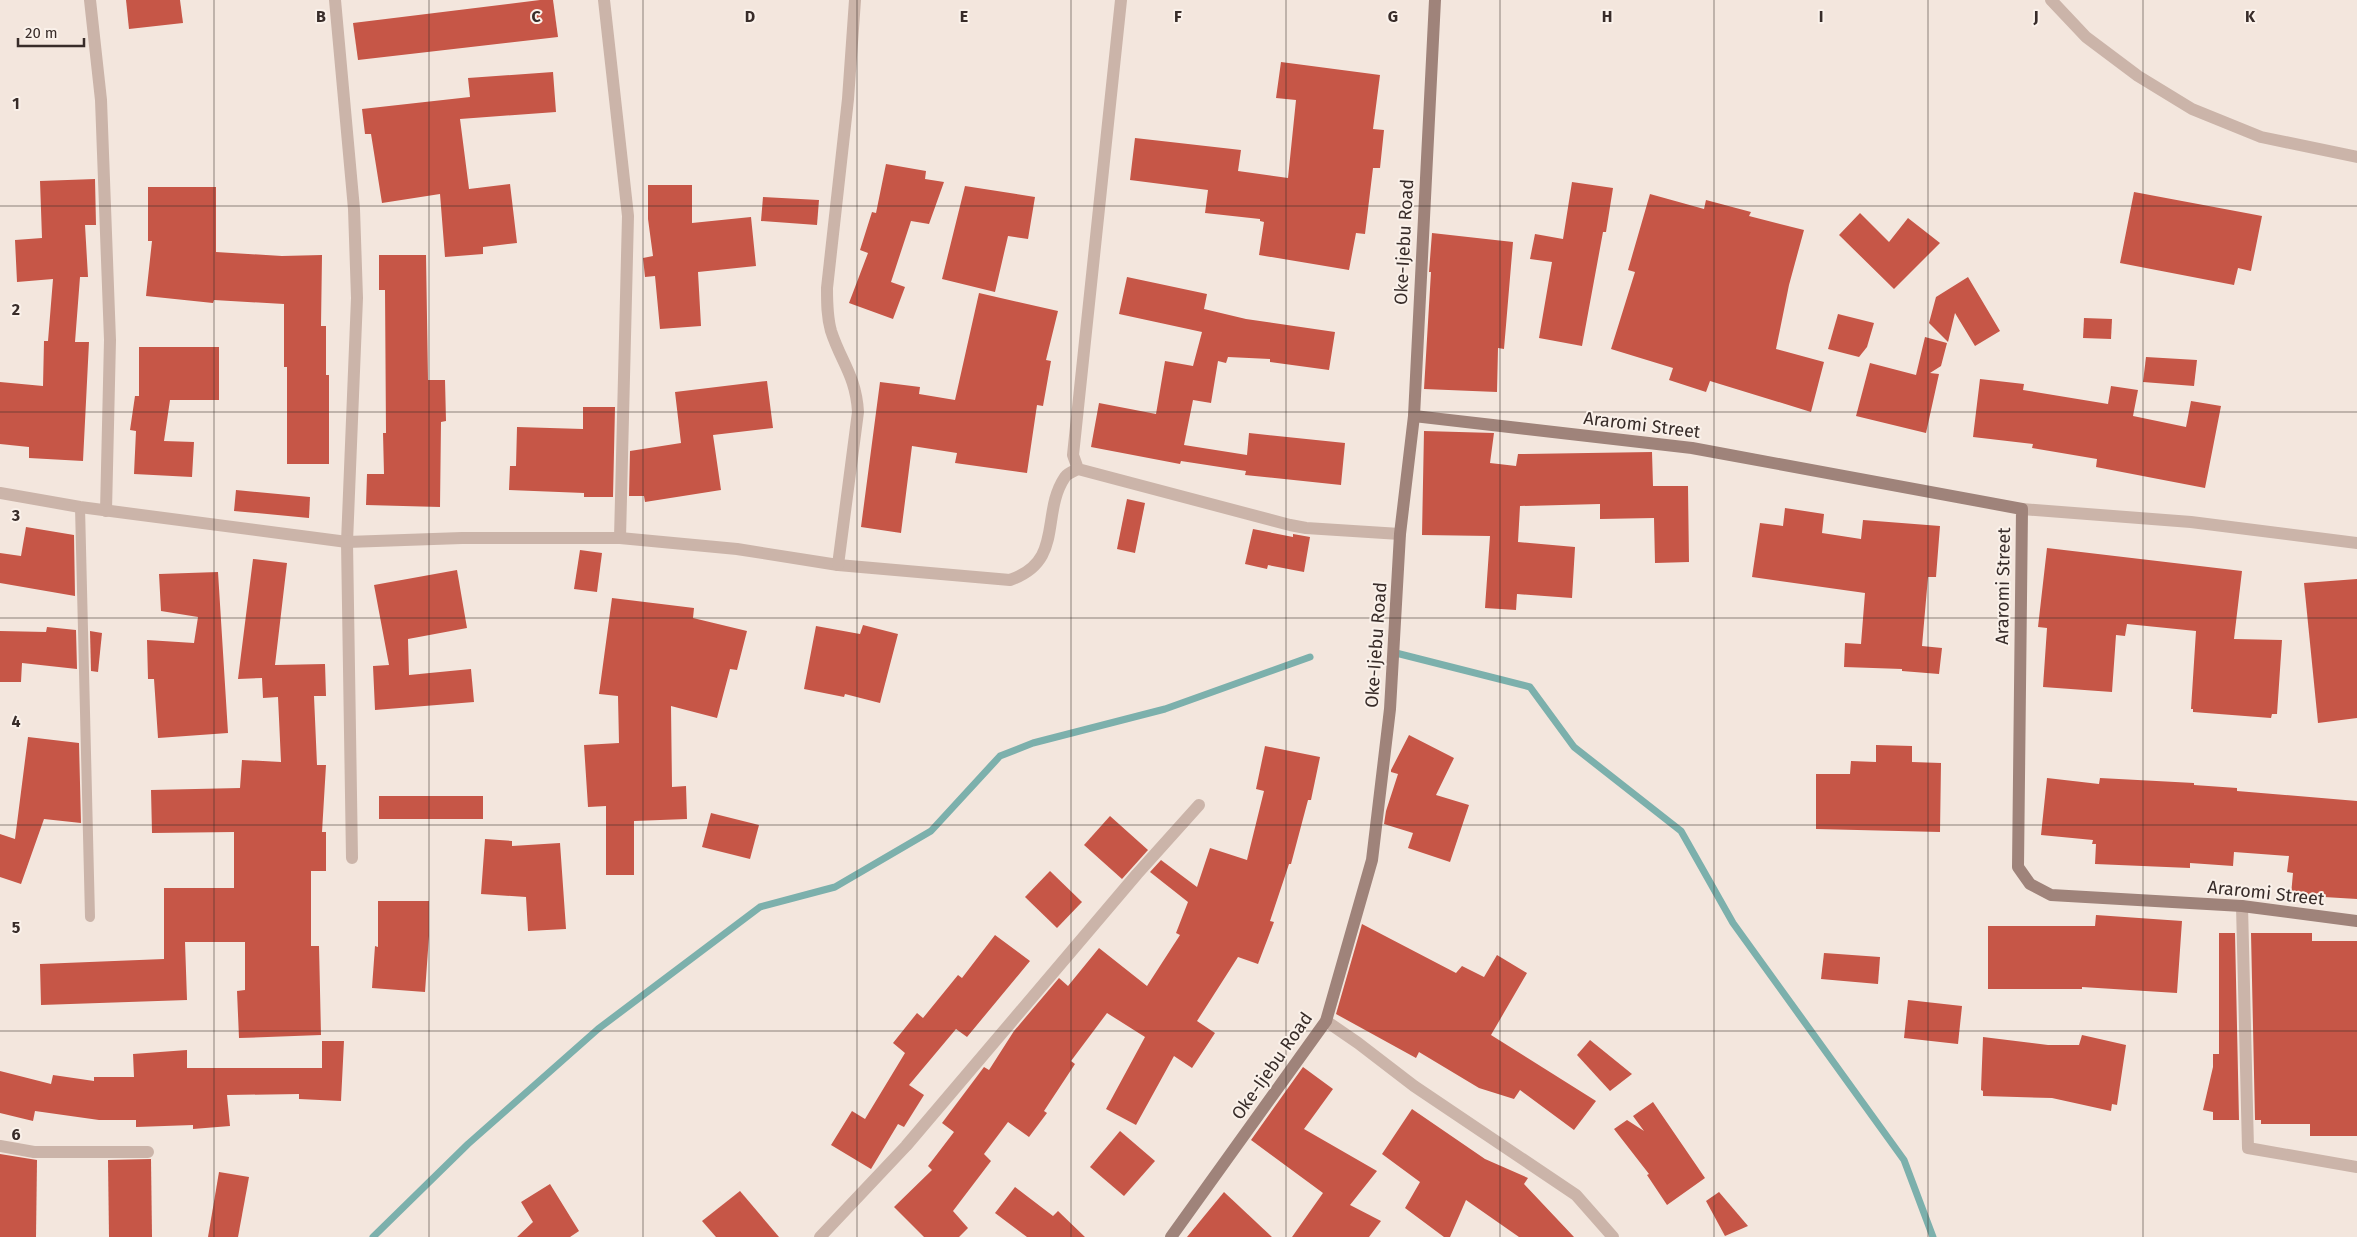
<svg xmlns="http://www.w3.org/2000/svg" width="2357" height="1237" viewBox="0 0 2357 1237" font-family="'Fira Sans',sans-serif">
<rect width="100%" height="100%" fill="#f3e6dd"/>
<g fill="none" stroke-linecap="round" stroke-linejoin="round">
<!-- stream -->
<g stroke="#7cb0ac" stroke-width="7">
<path d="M 1392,652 L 1530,687 L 1574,747 L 1681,831 L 1733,923 L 1904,1160 L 1933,1237"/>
<path d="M 373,1237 L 468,1144 L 598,1029 L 760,907 L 835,887 L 931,831 L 1000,756 L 1033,743 L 1165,709 L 1310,657"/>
</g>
</g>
<!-- building -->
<g fill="#c65647">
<path d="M 126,0 L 180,0 L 183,23 L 129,29 Z"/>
<path d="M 540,0 L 553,0 L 558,37 L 358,60 L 353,23 Z"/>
<path d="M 1281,62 L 1380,75 L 1373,129 L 1384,130 L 1380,168 L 1373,168 L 1365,234 L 1356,233 L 1349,270 L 1259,255 L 1264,222 L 1260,221 L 1260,219 L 1205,213 L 1208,190 L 1130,180 L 1135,138 L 1241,150 L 1238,171 L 1288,178 L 1296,100 L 1276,98 Z"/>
<path d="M 553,72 L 556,112 L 460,119 L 469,189 L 510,184 L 517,243 L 483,247 L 483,254 L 445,257 L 440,194 L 382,203 L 371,134 L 365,134 L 362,109 L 470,97 L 468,78 Z"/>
<path d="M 886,164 L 926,171 L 925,179 L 944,182 L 929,224 L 911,221 L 891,282 L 905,287 L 893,319 L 849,303 L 868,253 L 860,250 L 872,212 L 876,213 Z"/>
<path d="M 95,179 L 96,225 L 85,225 L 88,277 L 80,277 L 75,342 L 89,342 L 83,461 L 29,458 L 29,447 L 0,444 L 0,382 L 43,386 L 44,341 L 48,341 L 53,279 L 17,282 L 15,240 L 42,238 L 40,181 Z"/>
<path d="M 1572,182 L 1613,188 L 1606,232 L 1603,232 L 1582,346 L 1539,338 L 1552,262 L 1530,259 L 1535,234 L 1563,239 Z"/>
<path d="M 648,185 L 692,185 L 692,223 L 751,217 L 756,266 L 698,272 L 701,326 L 660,329 L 655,276 L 645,277 L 643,258 L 653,256 L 648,219 Z"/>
<path d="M 965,186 L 1035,197 L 1028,239 L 1008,236 L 995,292 L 942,279 Z"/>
<path d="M 148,187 L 216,187 L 216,252 L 282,256 L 322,255 L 321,326 L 326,326 L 326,375 L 329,375 L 329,464 L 287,464 L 287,367 L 284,367 L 284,304 L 214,300 L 213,303 L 146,296 L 152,241 L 148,241 Z"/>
<path d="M 2134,192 L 2262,216 L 2251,271 L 2238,268 L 2234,285 L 2120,263 Z"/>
<path d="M 1650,194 L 1704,209 L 1706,200 L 1751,212 L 1749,216 L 1804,230 L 1789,285 L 1776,349 L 1824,362 L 1811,412 L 1710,381 L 1706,392 L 1669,380 L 1673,368 L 1611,349 L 1635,272 L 1628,270 Z"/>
<path d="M 763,197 L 819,200 L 817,225 L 761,221 Z"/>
<path d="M 1860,213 L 1889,242 L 1908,218 L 1940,243 L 1894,289 L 1839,235 Z"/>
<path d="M 1432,233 L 1513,242 L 1504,349 L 1498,348 L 1497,392 L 1424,389 L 1431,272 L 1429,272 Z"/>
<path d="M 379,255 L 426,255 L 428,380 L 445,380 L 446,421 L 441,422 L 440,507 L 366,505 L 367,474 L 384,474 L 383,433 L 386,433 L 385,290 L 379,290 Z"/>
<path d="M 1127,277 L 1207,294 L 1204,309 L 1246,319 L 1335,332 L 1329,370 L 1270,362 L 1270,359 L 1228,357 L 1226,363 L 1218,361 L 1211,403 L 1193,400 L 1184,445 L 1247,455 L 1249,433 L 1345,443 L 1341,485 L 1245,475 L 1246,471 L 1181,461 L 1180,464 L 1091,447 L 1099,403 L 1156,414 L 1165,361 L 1193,366 L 1202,332 L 1119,314 Z"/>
<path d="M 1968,277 L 2000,331 L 1975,346 L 1955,313 L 1948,342 L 1929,323 L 1936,297 Z"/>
<path d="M 979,293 L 1058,311 L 1046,360 L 1051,361 L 1043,406 L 1037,405 L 1027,473 L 955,463 L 957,453 L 912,446 L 901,533 L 861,527 L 880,382 L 920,387 L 919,394 L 955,400 Z"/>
<path d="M 1838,314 L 1874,323 L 1867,347 L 1859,357 L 1828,349 Z"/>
<path d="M 2084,318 L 2112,319 L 2111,339 L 2083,338 Z"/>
<path d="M 1925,337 L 1947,343 L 1941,366 L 1930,373 L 1939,374 L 1926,433 L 1856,416 L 1870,363 L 1916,375 Z"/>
<path d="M 139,347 L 219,347 L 219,400 L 170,400 L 164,441 L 194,442 L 192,477 L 134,474 L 136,431 L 130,430 L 135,396 L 139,396 Z"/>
<path d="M 2146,357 L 2197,360 L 2194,386 L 2143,382 Z"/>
<path d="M 1980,379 L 2024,384 L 2023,390 L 2108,404 L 2111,386 L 2138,390 L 2133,416 L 2186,427 L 2191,401 L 2221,406 L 2205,488 L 2096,467 L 2097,459 L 2032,448 L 2033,444 L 1973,437 Z"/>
<path d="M 767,381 L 773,428 L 713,435 L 721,490 L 645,502 L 644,496 L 629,496 L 630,451 L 681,443 L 675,392 Z"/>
<path d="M 583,407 L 615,407 L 613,497 L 584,497 L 584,493 L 509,490 L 510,466 L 516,466 L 517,427 L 583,429 Z"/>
<path d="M 1424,431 L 1494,433 L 1490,463 L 1516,466 L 1518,454 L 1652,452 L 1653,486 L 1688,486 L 1689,562 L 1655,563 L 1654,518 L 1600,519 L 1600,504 L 1520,506 L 1518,542 L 1575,547 L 1572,598 L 1517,594 L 1516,610 L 1485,608 L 1490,536 L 1422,535 Z"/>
<path d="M 236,490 L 310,497 L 309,518 L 234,511 Z"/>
<path d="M 1127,499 L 1145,503 L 1135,553 L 1117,549 Z"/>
<path d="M 1785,508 L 1824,514 L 1822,533 L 1861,539 L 1863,520 L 1940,526 L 1936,577 L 1928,577 L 1922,646 L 1942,648 L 1939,674 L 1902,671 L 1902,669 L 1844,667 L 1845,643 L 1861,644 L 1865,593 L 1752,577 L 1760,523 L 1783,526 Z"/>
<path d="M 26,527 L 74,535 L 75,596 L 0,583 L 0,553 L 21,556 Z"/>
<path d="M 1253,529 L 1293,537 L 1293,534 L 1310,537 L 1304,572 L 1268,565 L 1267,569 L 1245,564 Z"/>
<path d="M 2047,548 L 2242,571 L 2234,639 L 2282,640 L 2277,714 L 2272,714 L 2271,718 L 2193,712 L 2193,709 L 2191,709 L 2196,631 L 2127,624 L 2125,636 L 2116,635 L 2112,692 L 2043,687 L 2047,628 L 2038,627 Z"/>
<path d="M 580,550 L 602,553 L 597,592 L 574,589 Z"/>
<path d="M 253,559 L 287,563 L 275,665 L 325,664 L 326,696 L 314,696 L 317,765 L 326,765 L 322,832 L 326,832 L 326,871 L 311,871 L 311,946 L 319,946 L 321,1035 L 239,1038 L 237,991 L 245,990 L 245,942 L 185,942 L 187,1000 L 41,1005 L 40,964 L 164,959 L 164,888 L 234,888 L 234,832 L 152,833 L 151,790 L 240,788 L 242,760 L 281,762 L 278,697 L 263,698 L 262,678 L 238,679 Z"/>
<path d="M 457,570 L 467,628 L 408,639 L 409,675 L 471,669 L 474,702 L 375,710 L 373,666 L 389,665 L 374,585 Z"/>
<path d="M 218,572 L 228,733 L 158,738 L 154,679 L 148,679 L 147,640 L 194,643 L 198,617 L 161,611 L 159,574 Z"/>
<path d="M 2357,579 L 2357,718 L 2318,723 L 2304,583 Z"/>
<path d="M 612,598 L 694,608 L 693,618 L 747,631 L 737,670 L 730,669 L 717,718 L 671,706 L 672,787 L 686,786 L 687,819 L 634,821 L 634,875 L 606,875 L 606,806 L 588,807 L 584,745 L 619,743 L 618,696 L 599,694 Z"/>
<path d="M 863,625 L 898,634 L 880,703 L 845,694 L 844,697 L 804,689 L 816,626 L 860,634 Z"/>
<path d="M 47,627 L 76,630 L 77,669 L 22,663 L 21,682 L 0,682 L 0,631 L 46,632 Z"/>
<path d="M 90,631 L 102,633 L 98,672 L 91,671 Z"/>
<path d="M 1409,735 L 1454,758 L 1436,795 L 1469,805 L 1450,862 L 1408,848 L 1413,833 L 1384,824 L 1386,811 L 1398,774 L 1391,772 L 1391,770 Z"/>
<path d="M 28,737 L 79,743 L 81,823 L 44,819 L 21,884 L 0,877 L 0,834 L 15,839 Z"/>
<path d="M 1876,745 L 1912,746 L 1912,762 L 1941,763 L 1940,832 L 1816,829 L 1816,774 L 1850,774 L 1851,761 L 1876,762 Z"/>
<path d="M 1265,746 L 1320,757 L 1311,800 L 1308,800 L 1291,864 L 1289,864 L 1270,921 L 1274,922 L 1258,964 L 1238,957 L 1197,1021 L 1215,1033 L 1192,1068 L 1174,1056 L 1136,1125 L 1106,1109 L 1145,1037 L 1107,1013 L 1071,1061 L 1075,1064 L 1044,1111 L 1047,1113 L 1029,1137 L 1008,1122 L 984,1154 L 991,1161 L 953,1211 L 968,1228 L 959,1237 L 924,1237 L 894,1207 L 932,1170 L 928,1166 L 954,1132 L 942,1123 L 984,1067 L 989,1070 L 1014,1031 L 1059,978 L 1068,986 L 1099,948 L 1147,986 L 1180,935 L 1176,933 L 1188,902 L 1150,872 L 1161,860 L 1197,887 L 1210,848 L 1247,860 L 1264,791 L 1256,789 Z"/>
<path d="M 2047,778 L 2099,784 L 2100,778 L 2194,783 L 2194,785 L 2237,788 L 2237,791 L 2357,801 L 2357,899 L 2291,895 L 2293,873 L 2287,872 L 2289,856 L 2234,852 L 2233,866 L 2190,863 L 2190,868 L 2095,864 L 2096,844 L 2092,844 L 2093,840 L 2041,835 Z"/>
<rect x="379" y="796" width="104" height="23"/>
<path d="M 711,813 L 759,825 L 750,859 L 702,847 Z"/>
<path d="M 1110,816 L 1148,850 L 1122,879 L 1084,845 Z"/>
<path d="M 485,839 L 512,841 L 512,846 L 560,843 L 566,929 L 528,931 L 526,897 L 481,894 Z"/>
<path d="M 1050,871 L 1082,902 L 1057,928 L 1025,897 Z"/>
<path d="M 378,901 L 429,901 L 429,936 L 425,992 L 372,988 L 375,946 L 378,947 Z"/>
<path d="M 2096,915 L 2182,921 L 2177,993 L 2082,987 L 2082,989 L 1988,989 L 1988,926 L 2095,926 Z"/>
<path d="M 1362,924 L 1456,973 L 1462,966 L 1484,977 L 1497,955 L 1527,973 L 1491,1035 L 1596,1101 L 1574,1130 L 1520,1090 L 1514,1099 L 1479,1088 L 1419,1052 L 1416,1058 L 1336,1014 Z"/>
<path d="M 2219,933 L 2235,933 L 2239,1120 L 2213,1120 L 2213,1112 L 2203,1110 L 2213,1067 L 2213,1054 L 2219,1054 Z"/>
<path d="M 2251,933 L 2312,933 L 2312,941 L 2357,941 L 2357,1136 L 2310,1136 L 2310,1124 L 2261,1124 L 2261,1120 L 2255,1120 Z"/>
<path d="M 995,935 L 1030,961 L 967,1037 L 956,1029 L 909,1085 L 924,1095 L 904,1127 L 898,1124 L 871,1169 L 831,1145 L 852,1111 L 865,1119 L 905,1053 L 893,1043 L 917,1013 L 923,1018 L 958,975 L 962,978 Z"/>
<path d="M 1824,953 L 1880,957 L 1878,984 L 1821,979 Z"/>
<path d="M 1908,1000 L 1962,1006 L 1958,1044 L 1904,1038 Z"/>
<path d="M 2082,1035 L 2126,1045 L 2117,1105 L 2112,1104 L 2111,1111 L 2052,1098 L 1983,1096 L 1983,1091 L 1981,1090 L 1983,1037 L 2048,1045 L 2079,1045 Z"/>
<path d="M 1590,1040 L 1632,1074 L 1610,1091 L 1577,1055 Z"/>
<path d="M 322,1041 L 344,1041 L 341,1101 L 299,1099 L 299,1094 L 227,1095 L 230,1126 L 193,1129 L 193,1125 L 136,1127 L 136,1120 L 99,1120 L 35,1111 L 33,1121 L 0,1113 L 0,1071 L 51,1084 L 53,1075 L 94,1081 L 94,1077 L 134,1077 L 133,1054 L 187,1050 L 187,1068 L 322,1068 Z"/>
<path d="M 1303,1067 L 1333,1089 L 1304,1129 L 1377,1171 L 1350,1205 L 1381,1221 L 1369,1237 L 1292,1237 L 1323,1193 L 1251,1140 Z"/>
<path d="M 1653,1102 L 1705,1178 L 1667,1205 L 1647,1175 L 1649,1174 L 1614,1129 L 1627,1120 L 1644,1131 L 1633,1116 Z"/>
<path d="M 1412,1109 L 1485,1159 L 1528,1178 L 1524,1184 L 1574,1237 L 1519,1237 L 1466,1200 L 1450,1237 L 1444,1237 L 1405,1208 L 1420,1182 L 1382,1154 Z"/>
<path d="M 1120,1131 L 1155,1161 L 1124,1196 L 1090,1167 Z"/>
<path d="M 0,1154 L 37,1160 L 36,1237 L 0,1237 Z"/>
<path d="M 151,1159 L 152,1237 L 109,1237 L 108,1160 Z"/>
<path d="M 219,1172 L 249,1177 L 238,1237 L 208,1237 Z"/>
<path d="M 550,1184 L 579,1231 L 570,1237 L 517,1237 L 533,1222 L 521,1202 Z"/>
<path d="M 1015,1187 L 1053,1216 L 1058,1211 L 1085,1237 L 1027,1237 L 995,1213 Z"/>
<path d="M 740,1191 L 779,1237 L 716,1237 L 702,1221 Z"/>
<path d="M 1224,1192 L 1272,1237 L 1187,1237 Z"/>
<path d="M 1719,1192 L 1748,1226 L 1725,1236 L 1706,1201 Z"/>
</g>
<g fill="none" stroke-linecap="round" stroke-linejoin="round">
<!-- lane -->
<path stroke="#cbb4a9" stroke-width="10" d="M 80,507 L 90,917"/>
<!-- street -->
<g stroke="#cbb4a9" stroke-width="12">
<path d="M 90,0 L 101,100 L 110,340 L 106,511"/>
<path d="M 335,0 L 354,209 L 357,298 L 347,542 L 352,858"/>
<path d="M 604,0 L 628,216 L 620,538"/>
<path d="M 1121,0 L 1073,455 L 1078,469 L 1290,525 L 1306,528 L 1400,534"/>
<path d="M 2051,0 L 2086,37 L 2138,76 L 2192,109 L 2261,137 L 2357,157"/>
<path d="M 0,493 L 80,507 L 347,542 L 462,538 L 620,538 L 737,549 L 838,565 L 1010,580 C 1065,561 1040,514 1065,477 C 1068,473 1074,471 1078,469"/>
<path d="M 2022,509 L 2191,522 L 2357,543"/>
<path d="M 838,565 L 858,412 C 856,376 841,362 831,331 C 827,317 827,303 827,288 L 848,99 L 855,0"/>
<path d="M 2242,906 L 2248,1148 L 2357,1167"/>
<path d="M 1326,1021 L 1358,1043 L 1414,1086 L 1576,1195 L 1613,1237"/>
<path d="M 0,1146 L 34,1152 L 148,1152"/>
<path d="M 820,1237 L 906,1146 L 1137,874 L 1199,805"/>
</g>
<!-- secondary -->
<g stroke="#9f837a" stroke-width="12">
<path d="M 1414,416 L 1692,448 L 2022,509 L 2018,867 L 2030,884 L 2051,895 L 2242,906 L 2357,921"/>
<path d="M 1171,1237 L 1326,1021 L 1372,860 L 1390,709 L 1400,534 L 1414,416 L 1435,0"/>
</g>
</g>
<!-- grid -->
<path fill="none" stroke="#382c29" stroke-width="1" stroke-opacity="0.55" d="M 214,0 L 214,1237M 429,0 L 429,1237M 643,0 L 643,1237M 857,0 L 857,1237M 1071,0 L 1071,1237M 1286,0 L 1286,1237M 1500,0 L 1500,1237M 1714,0 L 1714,1237M 1928,0 L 1928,1237M 2143,0 L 2143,1237M 0,206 L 2357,206M 0,412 L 2357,412M 0,618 L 2357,618M 0,825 L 2357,825M 0,1031 L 2357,1031"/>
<g text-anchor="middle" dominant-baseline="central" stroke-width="4" stroke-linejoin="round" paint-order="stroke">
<!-- street labels -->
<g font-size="18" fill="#382c29" stroke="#faf1ea">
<text transform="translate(1404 242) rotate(-87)">Oke-Ijebu Road</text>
<text transform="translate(1642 425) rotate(7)">Araromi Street</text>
<text transform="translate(2003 586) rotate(-89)">Araromi Street</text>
<text transform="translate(1376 645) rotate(-86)">Oke-Ijebu Road</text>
<text transform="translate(2266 893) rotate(6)">Araromi Street</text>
<text transform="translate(1272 1066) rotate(-55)">Oke-Ijebu Road</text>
</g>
</g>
<g font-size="16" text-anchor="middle" font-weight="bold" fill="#382c29" stroke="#faf1ea" stroke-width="4" stroke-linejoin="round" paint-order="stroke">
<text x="321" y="22">B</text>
<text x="536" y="22">C</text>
<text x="750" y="22">D</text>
<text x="964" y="22">E</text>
<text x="1178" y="22">F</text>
<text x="1393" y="22">G</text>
<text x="1607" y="22">H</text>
<text x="1821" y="22">I</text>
<text x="2036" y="22">J</text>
<text x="2250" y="22">K</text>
<text x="16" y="109">1</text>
<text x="16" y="315">2</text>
<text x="16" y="521">3</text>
<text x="16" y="727">4</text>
<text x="16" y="933">5</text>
<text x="16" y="1140">6</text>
</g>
<!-- scale -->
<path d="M18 38v8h66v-8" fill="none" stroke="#382c29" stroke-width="2.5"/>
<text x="25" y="38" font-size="15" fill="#382c29" stroke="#faf1ea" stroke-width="4" paint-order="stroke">20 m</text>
</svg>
